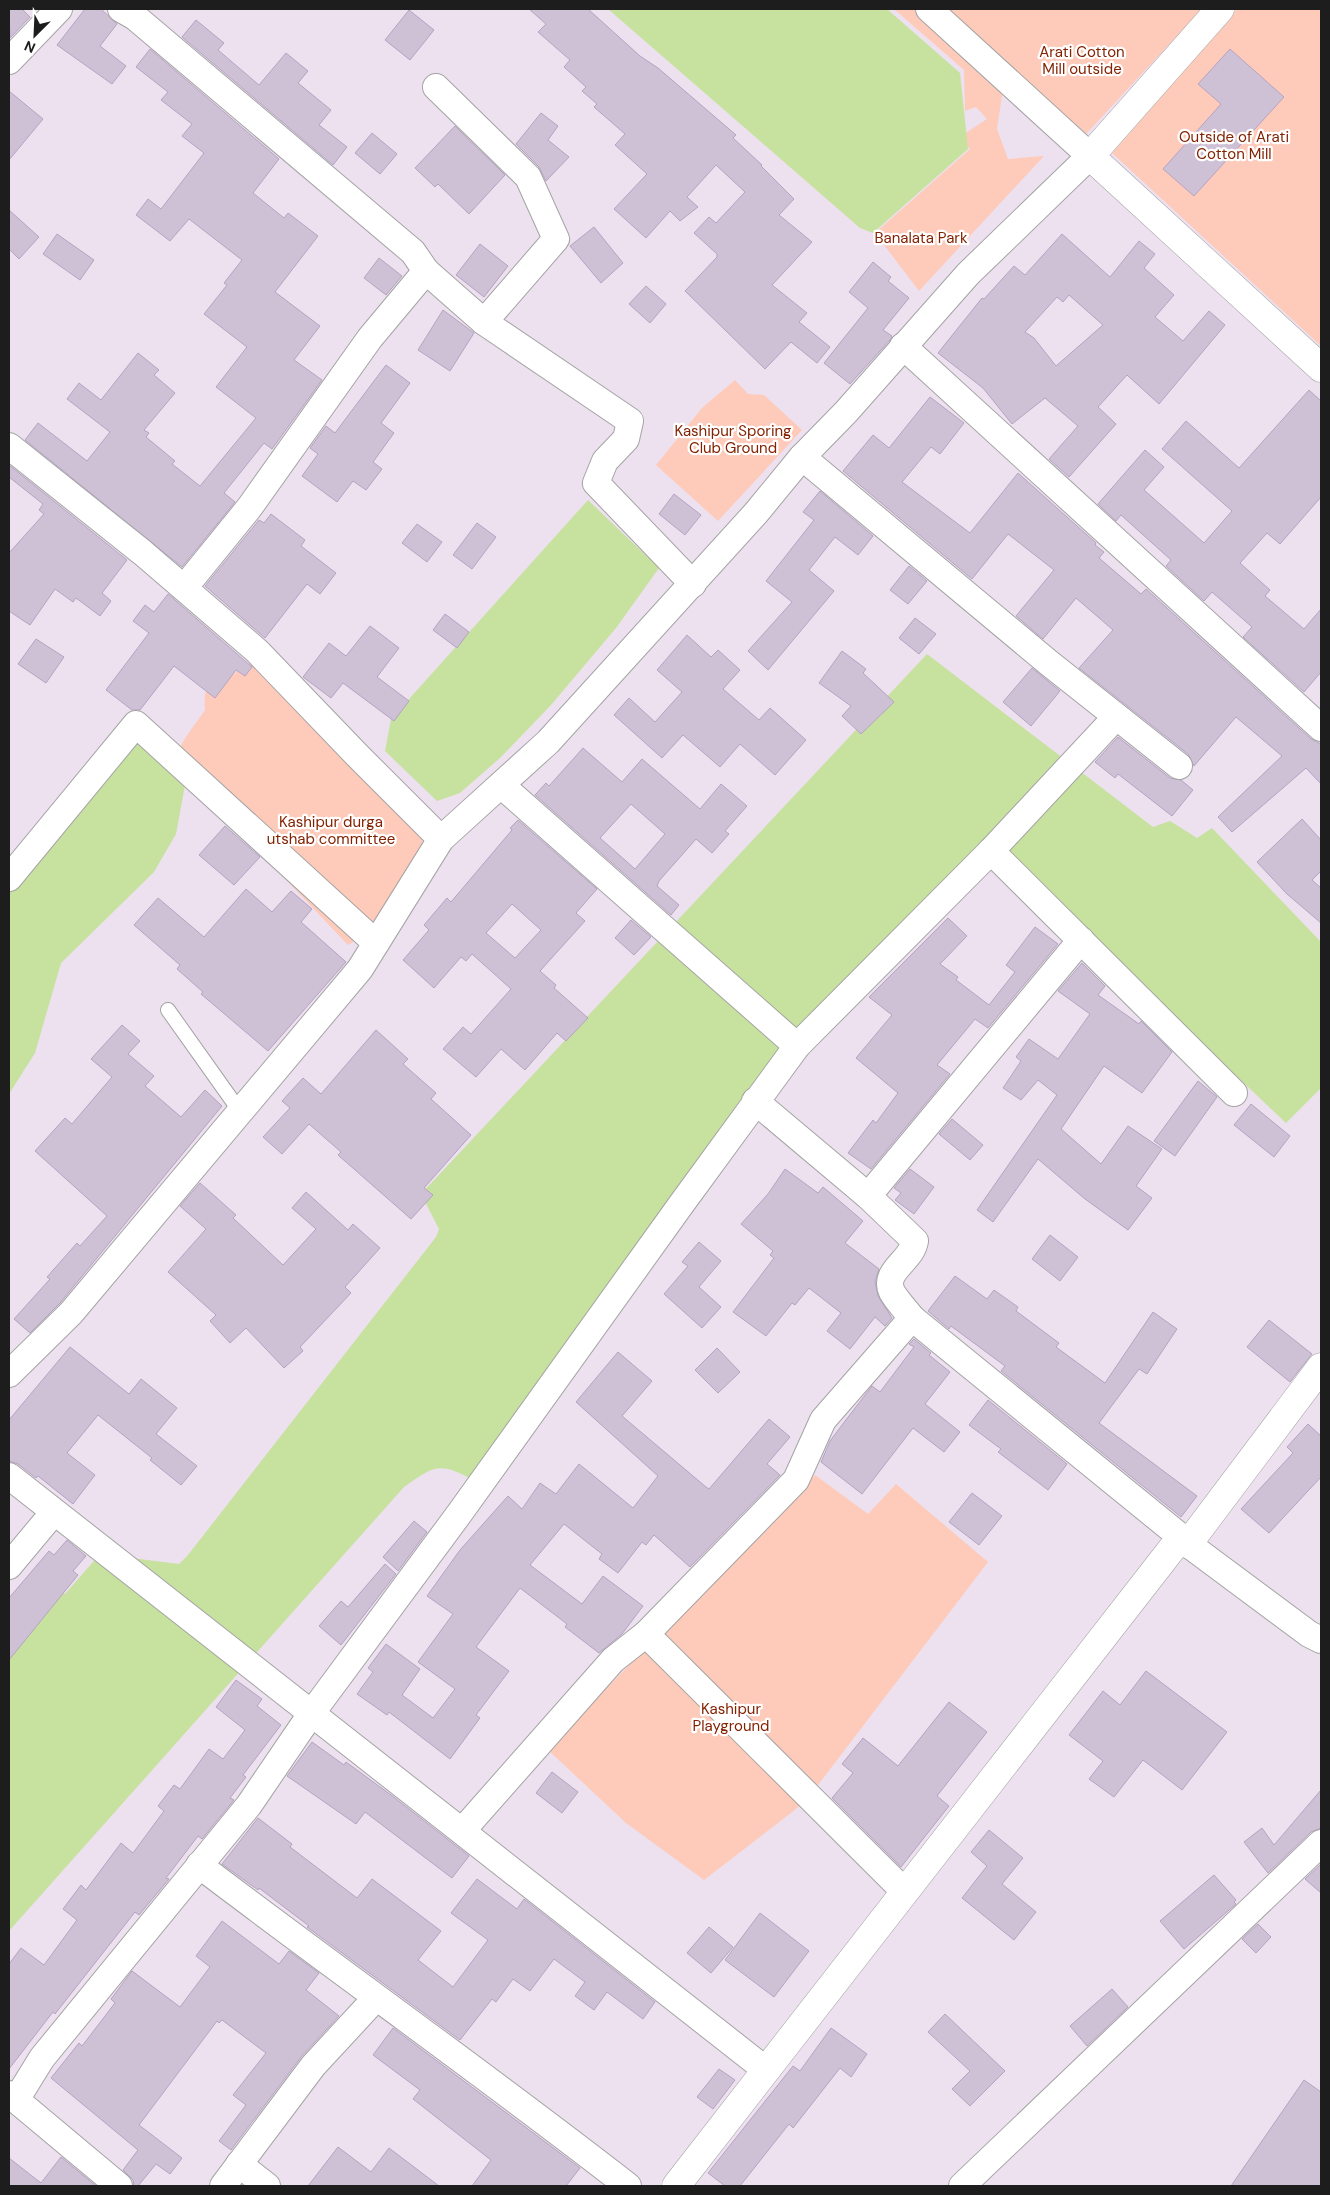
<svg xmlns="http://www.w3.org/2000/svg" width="1330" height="2195" viewBox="0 0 1330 2195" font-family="'DM Sans',sans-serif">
<rect width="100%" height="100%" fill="#ede1ef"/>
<!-- park -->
<g fill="#fecab9">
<path d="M 894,9 L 917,9 L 1003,89 L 997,129 L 1008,159 L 1044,156 L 919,291 L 875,233 L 970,149 L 963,142 L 964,134 L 987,119 L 976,107 L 965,111 L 964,70 Z"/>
<path d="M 942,9 L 1202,9 L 1086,134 Z"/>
<path d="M 1237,9 L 1321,9 L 1321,346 L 1112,153 Z"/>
<path d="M 735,380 L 748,394 L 764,395 L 802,430 L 718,521 L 656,465 L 702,408 Z"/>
<path d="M 246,664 L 260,665 L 422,836 L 423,854 L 368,933 L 348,945 L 175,763 C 179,742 194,727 205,710 C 203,682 210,688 231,676 C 236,673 241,668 246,664 Z"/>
<path d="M 815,1475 L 868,1514 L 896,1484 L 988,1562 L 805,1802 L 704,1880 L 626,1823 L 547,1749 Z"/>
</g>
<!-- water -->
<g fill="#c7e19e">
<path d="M 608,9 L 887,9 L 960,73 L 968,149 L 873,233 L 860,228 Z"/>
<path d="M 588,500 L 659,568 L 616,628 L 551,705 L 501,757 L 460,793 L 437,801 L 385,751 L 391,719 Z"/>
<path d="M 927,654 L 1153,827 L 1170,821 L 1197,838 L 1212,828 L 1321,942 L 1321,1088 L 1286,1123 L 987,839 L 750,1098 L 469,1478 C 438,1461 432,1468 404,1487 L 9,1931 L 9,1636 L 52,1584 L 65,1594 L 100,1554 L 179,1564 L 188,1555 L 436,1237 L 439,1229 L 421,1194 Z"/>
<path d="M 115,730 L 144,747 L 185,785 L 176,834 L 154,872 L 61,963 L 35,1053 L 9,1094 L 9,879 Z"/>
</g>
<!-- building -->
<g fill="#cec1d6" stroke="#b5a3c2" fill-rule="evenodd">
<path d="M 9,9 L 22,9 L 30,17 L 10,38 Z"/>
<path d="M 85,9 L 101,9 L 117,24 L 100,46 L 126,66 L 112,84 L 57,45 Z"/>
<path d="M 529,9 L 588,9 L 640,56 L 658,68 L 736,135 L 733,138 L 762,165 L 761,166 L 794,199 L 779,215 L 812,242 L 772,285 L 807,313 L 799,322 L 830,347 L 817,363 L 791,342 L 765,369 L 685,291 L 717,257 L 717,254 L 694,233 L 709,217 L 716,223 L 745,192 L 716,165 L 687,197 L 698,207 L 680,221 L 670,211 L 646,238 L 614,209 L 647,174 L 615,145 L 625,134 L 594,107 L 597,104 L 582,91 L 586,87 L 564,67 L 570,60 L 538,32 L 546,24 Z"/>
<path d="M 409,10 L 434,30 L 410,60 L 385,40 Z"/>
<path d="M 196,20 L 224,43 L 218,50 L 259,85 L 286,53 L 308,71 L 298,83 L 331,110 L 319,125 L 347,147 L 333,165 L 182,37 Z"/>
<path d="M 150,49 L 279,159 L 253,193 L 284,218 L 288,213 L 318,236 L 275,292 L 320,326 L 294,360 L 322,380 L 272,449 L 264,443 L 224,493 L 235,502 L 182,567 L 25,440 L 38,423 L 87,461 L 110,432 L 67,399 L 79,383 L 101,400 L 138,353 L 159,370 L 154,375 L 175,393 L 144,430 L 149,433 L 146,437 L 175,461 L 172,464 L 200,486 L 256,418 L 216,387 L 247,347 L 204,314 L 227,285 L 224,283 L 242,260 L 189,219 L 170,241 L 136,215 L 148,199 L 161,209 L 204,153 L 182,136 L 192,124 L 161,100 L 168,92 L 136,67 Z"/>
<path d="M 1230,49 L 1284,97 L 1194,196 L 1163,169 L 1221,104 L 1198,84 Z"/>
<path d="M 9,91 L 43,119 L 9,160 Z"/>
<path d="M 541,113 L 558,126 L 548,140 L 569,157 L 546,181 L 539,167 L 516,144 Z"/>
<path d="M 455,126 L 505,175 L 469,214 L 438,184 L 435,187 L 415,168 Z"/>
<path d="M 372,133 L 397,154 L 380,174 L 355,153 Z"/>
<path d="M 9,210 L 39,237 L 19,259 L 9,249 Z"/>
<path d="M 594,227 L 623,263 L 601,283 L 570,246 Z"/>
<path d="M 57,234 L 94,260 L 80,280 L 43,254 Z"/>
<path d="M 1062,234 L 1110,277 L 1139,241 L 1155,254 L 1144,268 L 1174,295 L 1155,317 L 1183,341 L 1209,311 L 1225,325 L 1159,404 L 1127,375 L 1098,407 L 1116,424 L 1069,477 L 1049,459 L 1078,426 L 1045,398 L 1012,424 L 983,388 L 938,353 L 982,298 L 984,299 L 1014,266 L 1025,275 ZM 1069,295 L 1103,325 L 1056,366 L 1034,338 L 1025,332 L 1057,297 L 1063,302 Z"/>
<path d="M 480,244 L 508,266 L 484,297 L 456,275 Z"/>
<path d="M 379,258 L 402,276 L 386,295 L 364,278 Z"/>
<path d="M 873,262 L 891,277 L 888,281 L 909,298 L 883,330 L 892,336 L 890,340 L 850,384 L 824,363 L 868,308 L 849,292 Z"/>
<path d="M 646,286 L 666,304 L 650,323 L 629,304 Z"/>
<path d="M 443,310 L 474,333 L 450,371 L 418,350 Z"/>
<path d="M 386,365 L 410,383 L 381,423 L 394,433 L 373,462 L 382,469 L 366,490 L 353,481 L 337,502 L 302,476 L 318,454 L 310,448 L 326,426 L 335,433 Z"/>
<path d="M 1309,390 L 1321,401 L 1321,497 L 1280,544 L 1267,533 L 1240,563 L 1270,590 L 1265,596 L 1304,629 L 1321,609 L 1321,672 L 1304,692 L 1243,637 L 1252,627 L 1212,592 L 1204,601 L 1166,566 L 1171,560 L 1121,515 L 1116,521 L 1098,504 L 1145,450 L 1164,467 L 1144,490 L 1204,543 L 1232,511 L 1162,449 L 1186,421 L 1239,468 Z"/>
<path d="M 930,397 L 964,423 L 940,454 L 931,447 L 902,482 L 970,533 L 1018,473 L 1096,543 L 1095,545 L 1104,552 L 1099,558 L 1141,594 L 1146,589 L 1311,739 L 1321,744 L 1321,784 L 1306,768 L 1232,832 L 1218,817 L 1282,756 L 1236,717 L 1194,766 L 1188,754 L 1079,668 L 1113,630 L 1076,598 L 1043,639 L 1016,616 L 1054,570 L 1008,534 L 972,579 L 843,471 L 873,435 L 889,448 Z"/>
<path d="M 9,465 L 127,560 L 102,593 L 111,601 L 100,616 L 76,598 L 73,602 L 55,589 L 30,625 L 9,611 L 9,553 L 44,514 L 39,510 L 43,504 L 9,477 Z"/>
<path d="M 820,491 L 873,536 L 858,555 L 835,537 L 809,570 L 834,591 L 768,670 L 748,651 L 792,602 L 766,581 L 814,520 L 803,512 Z"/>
<path d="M 674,494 L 701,515 L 685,535 L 659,514 Z"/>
<path d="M 271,514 L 305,540 L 301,546 L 336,573 L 320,594 L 307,584 L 265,638 L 205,586 L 259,520 L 264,523 Z"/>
<path d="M 477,523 L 496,537 L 472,569 L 453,555 Z"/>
<path d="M 417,524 L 442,542 L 427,562 L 402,543 Z"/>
<path d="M 909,566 L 927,581 L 908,604 L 890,590 Z"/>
<path d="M 168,594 L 252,667 L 245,676 L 236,670 L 215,698 L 174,666 L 140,710 L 132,710 L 106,690 L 149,633 L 133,621 L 145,605 L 154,612 Z"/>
<path d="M 445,614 L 469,632 L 457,648 L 433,630 Z"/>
<path d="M 915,618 L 936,634 L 919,654 L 899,638 Z"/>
<path d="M 370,626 L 399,648 L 377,677 L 409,701 L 394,721 L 343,683 L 331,698 L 303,677 L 329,643 L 346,656 Z"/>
<path d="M 687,635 L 711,657 L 718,650 L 740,670 L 723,689 L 759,720 L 770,708 L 806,740 L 775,775 L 740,744 L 720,767 L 683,735 L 662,758 L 614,715 L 629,698 L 655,722 L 682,692 L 657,670 Z"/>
<path d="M 36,639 L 64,657 L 46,683 L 18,664 Z"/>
<path d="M 842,651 L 866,669 L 863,673 L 894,702 L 861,734 L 842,716 L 851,706 L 819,683 Z"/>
<path d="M 1032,668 L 1060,691 L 1031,726 L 1003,702 Z"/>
<path d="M 1118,737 L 1170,778 L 1181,780 L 1193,790 L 1172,816 L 1118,774 L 1115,778 L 1095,762 Z"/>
<path d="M 583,748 L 622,782 L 642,759 L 700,809 L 721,784 L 747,806 L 725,831 L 729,834 L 712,853 L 696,839 L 659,881 L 657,886 L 679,905 L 671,915 L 535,795 L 546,783 L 549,786 ZM 631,804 L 665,834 L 635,869 L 600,838 Z"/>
<path d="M 1302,819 L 1321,840 L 1321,871 L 1312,880 L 1321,888 L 1321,923 L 1287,894 L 1257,862 Z"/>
<path d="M 518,820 L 597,889 L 576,913 L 585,921 L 540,971 L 556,985 L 554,988 L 588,1018 L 566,1041 L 557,1033 L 525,1070 L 501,1049 L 476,1077 L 443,1049 L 463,1027 L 471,1034 L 511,989 L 472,954 L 466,961 L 461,957 L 434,988 L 403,960 L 429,930 L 424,925 L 447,898 L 451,902 L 512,830 L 510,828 ZM 512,904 L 541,930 L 515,958 L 486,933 Z"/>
<path d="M 225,826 L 260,857 L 234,885 L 199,855 Z"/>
<path d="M 246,889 L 272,912 L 291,891 L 312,909 L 301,922 L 346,962 L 268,1051 L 201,994 L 203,992 L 177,969 L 180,965 L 134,925 L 158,898 L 204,937 Z"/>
<path d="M 948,918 L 967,936 L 940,964 L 958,977 L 956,980 L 989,1005 L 1015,972 L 1006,965 L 1035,927 L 1058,944 L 988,1028 L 975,1019 L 937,1065 L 950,1074 L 871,1169 L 848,1153 L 873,1120 L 876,1123 L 898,1093 L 856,1058 L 892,1015 L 869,997 Z"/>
<path d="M 631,920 L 651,937 L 634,955 L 615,938 Z"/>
<path d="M 1082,963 L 1105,986 L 1098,995 L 1139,1024 L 1141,1021 L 1172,1052 L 1142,1093 L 1104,1066 L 1061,1129 L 1101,1164 L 1128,1126 L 1162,1149 L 1136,1186 L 1152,1198 L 1128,1230 L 1085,1199 L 1038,1159 L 993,1222 L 977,1210 L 1057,1095 L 1038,1080 L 1021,1100 L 1003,1088 L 1021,1061 L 1016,1057 L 1029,1039 L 1058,1059 L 1090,1014 L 1058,991 Z"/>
<path d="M 122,1025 L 140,1041 L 128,1054 L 154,1076 L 145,1086 L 181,1117 L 205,1090 L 222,1106 L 60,1303 L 30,1333 L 14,1319 L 50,1279 L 47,1277 L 77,1243 L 80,1246 L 107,1216 L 35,1151 L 65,1118 L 72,1124 L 112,1077 L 91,1059 Z"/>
<path d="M 376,1030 L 408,1059 L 403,1064 L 436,1093 L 431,1099 L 471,1135 L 424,1188 L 433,1195 L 411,1219 L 338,1155 L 341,1152 L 309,1124 L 282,1154 L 263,1137 L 290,1108 L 282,1101 L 303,1078 L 321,1094 Z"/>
<path d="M 1198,1081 L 1217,1097 L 1175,1156 L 1154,1141 Z"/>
<path d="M 1251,1104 L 1290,1136 L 1274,1157 L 1234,1125 Z"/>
<path d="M 952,1119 L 983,1145 L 970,1160 L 939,1134 Z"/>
<path d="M 785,1169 L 818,1193 L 823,1187 L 863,1221 L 845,1243 L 879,1269 L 875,1282 L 878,1296 L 892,1318 L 885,1326 L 875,1317 L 850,1349 L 827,1331 L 841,1313 L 809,1288 L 795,1305 L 792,1303 L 766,1336 L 733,1312 L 774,1258 L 770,1255 L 773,1251 L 741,1224 L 768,1194 Z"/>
<path d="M 910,1169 L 934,1187 L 914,1214 L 895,1200 L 901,1193 L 894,1188 Z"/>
<path d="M 200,1183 L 236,1215 L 233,1218 L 283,1265 L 316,1229 L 292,1208 L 306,1192 L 348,1230 L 353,1224 L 380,1248 L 345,1287 L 351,1293 L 300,1347 L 303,1351 L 284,1368 L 246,1328 L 230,1343 L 210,1321 L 216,1315 L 168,1272 L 206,1229 L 180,1206 Z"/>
<path d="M 1050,1235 L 1078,1257 L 1060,1281 L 1032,1259 Z"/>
<path d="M 699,1242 L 721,1261 L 699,1287 L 721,1307 L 702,1328 L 664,1294 L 688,1266 L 682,1262 Z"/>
<path d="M 955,1276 L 987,1299 L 994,1290 L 1018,1307 L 1016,1311 L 1059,1343 L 1056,1347 L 1105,1383 L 1153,1312 L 1177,1329 L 1147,1374 L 1139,1369 L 1099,1423 L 1197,1496 L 1181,1517 L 1001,1371 L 1005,1366 L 951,1326 L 949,1329 L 928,1311 Z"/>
<path d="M 1269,1320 L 1312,1354 L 1290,1382 L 1247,1347 Z"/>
<path d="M 914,1339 L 931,1353 L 929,1355 L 950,1372 L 925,1404 L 960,1432 L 944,1452 L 913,1428 L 862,1494 L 821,1462 L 830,1441 L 842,1425 L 872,1386 L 880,1392 L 914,1347 L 909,1344 Z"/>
<path d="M 70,1347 L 129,1394 L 141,1379 L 177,1408 L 156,1434 L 197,1466 L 181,1485 L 150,1460 L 152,1458 L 98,1415 L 67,1453 L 95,1475 L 73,1504 L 38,1476 L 36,1478 L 18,1464 L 9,1461 L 9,1420 Z"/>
<path d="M 717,1348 L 740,1372 L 718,1393 L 695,1370 Z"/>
<path d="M 618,1352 L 652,1381 L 622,1416 L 706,1487 L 709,1489 L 769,1419 L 790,1437 L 767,1464 L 780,1475 L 690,1567 L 654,1535 L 646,1545 L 642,1542 L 618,1573 L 599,1559 L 602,1554 L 564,1524 L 530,1565 L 582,1604 L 603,1576 L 643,1606 L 622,1634 L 599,1653 L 565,1627 L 567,1624 L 520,1588 L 476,1647 L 509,1671 L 476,1715 L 480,1718 L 450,1759 L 389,1712 L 387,1715 L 357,1694 L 373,1672 L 368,1668 L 386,1644 L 420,1669 L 402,1695 L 433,1718 L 455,1689 L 418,1662 L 453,1614 L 427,1596 L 460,1550 L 508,1496 L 522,1509 L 540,1483 L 556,1494 L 579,1464 L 633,1508 L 658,1476 L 576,1402 Z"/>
<path d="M 988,1400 L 1067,1464 L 1048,1490 L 998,1452 L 1001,1449 L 969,1425 Z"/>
<path d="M 1308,1424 L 1321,1436 L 1321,1477 L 1269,1533 L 1241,1509 L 1293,1453 L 1287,1447 Z"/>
<path d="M 972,1493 L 1002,1516 L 979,1545 L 949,1522 Z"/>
<path d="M 414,1521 L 427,1532 L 398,1571 L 383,1557 Z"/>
<path d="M 67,1540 L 86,1556 L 73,1571 L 78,1575 L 9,1660 L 9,1598 L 49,1551 L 54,1555 Z"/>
<path d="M 385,1564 L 396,1574 L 341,1645 L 319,1626 L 341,1601 L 348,1607 Z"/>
<path d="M 1146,1671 L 1227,1732 L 1182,1790 L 1143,1760 L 1114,1797 L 1089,1779 L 1103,1761 L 1069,1735 L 1103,1691 L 1120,1705 Z"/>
<path d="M 236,1680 L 262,1699 L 257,1706 L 281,1725 L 243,1775 L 246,1777 L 230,1798 L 234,1800 L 202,1839 L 198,1836 L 166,1878 L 169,1879 L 139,1915 L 135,1912 L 55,2014 L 53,2012 L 9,2069 L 9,1964 L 21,1948 L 44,1965 L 77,1920 L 63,1909 L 81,1885 L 86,1890 L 121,1843 L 133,1853 L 164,1811 L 158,1806 L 174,1785 L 180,1789 L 209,1749 L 223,1759 L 245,1730 L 216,1707 Z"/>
<path d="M 949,1702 L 987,1732 L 937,1796 L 949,1806 L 901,1867 L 832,1798 L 853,1773 L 842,1764 L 863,1738 L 898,1766 Z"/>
<path d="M 312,1742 L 344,1765 L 346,1762 L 391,1795 L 469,1856 L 452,1878 L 365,1812 L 356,1824 L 287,1776 Z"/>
<path d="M 552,1772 L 578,1792 L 562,1813 L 536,1793 Z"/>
<path d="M 1321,1790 L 1321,1828 L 1311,1832 L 1268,1873 L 1244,1842 L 1262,1828 L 1274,1845 Z"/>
<path d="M 258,1818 L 292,1844 L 290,1847 L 357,1898 L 372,1879 L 441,1931 L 418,1960 L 453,1987 L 488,1940 L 451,1913 L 477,1879 L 517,1909 L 524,1899 L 655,2002 L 643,2019 L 607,1992 L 594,2010 L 575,1996 L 585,1982 L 554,1959 L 530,1991 L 513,1979 L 496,2002 L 492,1999 L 460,2040 L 307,1927 L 309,1926 L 259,1888 L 258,1890 L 222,1864 Z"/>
<path d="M 989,1830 L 1023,1858 L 1002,1884 L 1036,1912 L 1014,1940 L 962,1898 L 987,1866 L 971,1852 Z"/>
<path d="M 1321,1864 L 1321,1893 L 1305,1879 Z"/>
<path d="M 1214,1875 L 1236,1900 L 1234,1902 L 1236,1904 L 1184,1949 L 1160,1921 Z"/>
<path d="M 760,1913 L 809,1951 L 774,1997 L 725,1960 Z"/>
<path d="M 222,1921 L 279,1964 L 289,1951 L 319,1973 L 306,1990 L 339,2016 L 301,2057 L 231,2150 L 219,2141 L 246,2105 L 233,2095 L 266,2053 L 222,2020 L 219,2023 L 217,2021 L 139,2125 L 182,2158 L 170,2174 L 156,2164 L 138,2186 L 134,2186 L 133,2180 L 123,2170 L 138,2150 L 51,2078 L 79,2043 L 82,2046 L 115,2003 L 111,1999 L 132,1971 L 180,2007 L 210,1967 L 196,1956 Z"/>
<path d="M 1258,1924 L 1271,1937 L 1256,1953 L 1242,1939 Z"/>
<path d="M 709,1927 L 733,1947 L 711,1973 L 687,1953 Z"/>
<path d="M 1112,1989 L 1128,2007 L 1087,2046 L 1070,2026 Z"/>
<path d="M 945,2014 L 1005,2071 L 970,2106 L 952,2089 L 970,2071 L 928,2032 Z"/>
<path d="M 393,2028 L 580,2168 L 566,2186 L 472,2186 L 491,2160 L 413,2099 L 420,2090 L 373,2055 Z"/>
<path d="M 831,2028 L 867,2054 L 851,2077 L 840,2068 L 793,2128 L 789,2124 L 740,2186 L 725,2186 L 708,2173 L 793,2066 L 800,2071 Z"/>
<path d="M 719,2069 L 735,2080 L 713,2109 L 697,2097 Z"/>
<path d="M 1304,2080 L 1321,2092 L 1321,2186 L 1231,2186 Z"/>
<path d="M 338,2147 L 371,2172 L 389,2148 L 439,2186 L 308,2186 Z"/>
<path d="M 61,2157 L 96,2186 L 9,2186 L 9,2158 L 41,2183 Z"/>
</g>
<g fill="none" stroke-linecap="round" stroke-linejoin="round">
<!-- service casing -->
<g stroke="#a4a4a4" stroke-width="16">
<path id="service" d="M 168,1010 L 239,1110"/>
</g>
<!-- minor casing -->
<g stroke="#a4a4a4" stroke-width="28">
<g id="minor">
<path d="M 121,9 L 135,17 L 413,252 L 426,271 L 484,322 L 630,421 L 626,439 L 605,461 L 596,483 L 693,584"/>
<path d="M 9,61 L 59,9"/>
<path d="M 436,87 L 528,177 L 556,239 L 484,322"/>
<path d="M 903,346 L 1321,728"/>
<path d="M 9,446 L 143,553 L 257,651 L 357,755 L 441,839"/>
<path d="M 802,457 L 1049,663 L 1179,766"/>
<path d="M 184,588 L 249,508 L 370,338 L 426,271"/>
<path d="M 501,785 L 797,1046"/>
<path d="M 991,851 L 1234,1093"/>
<path d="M 9,878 L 136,724 L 376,943"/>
<path d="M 755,1101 L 868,1196 L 915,1241 C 912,1261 882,1271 892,1292 C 897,1301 906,1310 912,1318"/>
<path d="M 868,1196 L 1081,940"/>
<path d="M 9,1374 L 71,1313 L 360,969 L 441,839 L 548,742 L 756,513 L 802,457 L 846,412 L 968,274 L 1090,156 L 929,9"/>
<path d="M 9,1476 L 766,2070"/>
<path d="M 1188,1544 L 1309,1634 L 1321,1640"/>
<path d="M 9,1566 L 54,1512"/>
<path d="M 646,1634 L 905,1892"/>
<path d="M 462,1831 L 613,1660 L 646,1634 L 796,1480 L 823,1420 L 912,1318 L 1181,1537"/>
<path d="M 199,1865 C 341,1973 487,2076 628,2186"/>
<path d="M 9,2094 L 119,2186"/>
<path d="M 16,2100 L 42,2058 L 249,1805 L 311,1714 L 459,1514 L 680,1206 L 797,1046 L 991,851 L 1116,717"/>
<path d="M 239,2164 L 267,2186"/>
<path d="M 223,2186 L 313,2066 L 375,1999"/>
<path d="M 962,2186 L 1321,1843"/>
</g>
</g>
<!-- tertiary casing -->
<g stroke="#a4a4a4" stroke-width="29">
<g id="tertiary">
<path d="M 1220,9 L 1090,156 L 1321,368"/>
<path d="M 676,2186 L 1181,1537 L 1188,1544 L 1321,1367"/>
</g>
</g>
<!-- service -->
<use href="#service" stroke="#fff" stroke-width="14"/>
<!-- minor -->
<use href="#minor" stroke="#fff" stroke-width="26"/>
<!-- tertiary -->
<use href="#tertiary" stroke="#fff" stroke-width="28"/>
</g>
<g text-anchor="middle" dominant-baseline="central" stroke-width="4.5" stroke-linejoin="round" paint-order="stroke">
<!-- park labels -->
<g font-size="15" fill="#832202" stroke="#fff">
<text x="1082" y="52">Arati Cotton<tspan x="1082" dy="17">Mill outside</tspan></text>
<text x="1234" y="137">Outside of Arati<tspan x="1234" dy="17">Cotton Mill</tspan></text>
<text x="921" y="238">Banalata Park</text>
<text x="733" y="431">Kashipur Sporing<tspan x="733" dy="17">Club Ground</tspan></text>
<text x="331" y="822">Kashipur durga<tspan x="331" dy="17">utshab committee</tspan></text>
<text x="731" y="1709">Kashipur<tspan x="731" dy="17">Playground</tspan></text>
</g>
</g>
<!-- border -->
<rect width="1330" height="2195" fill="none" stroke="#1d1d1d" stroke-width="20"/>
<!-- north arrow -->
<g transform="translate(35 35) rotate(204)" stroke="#ffffff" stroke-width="4" paint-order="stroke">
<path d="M0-4L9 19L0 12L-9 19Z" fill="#1d1d1d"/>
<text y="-8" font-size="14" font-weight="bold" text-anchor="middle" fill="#1d1d1d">N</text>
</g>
</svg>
